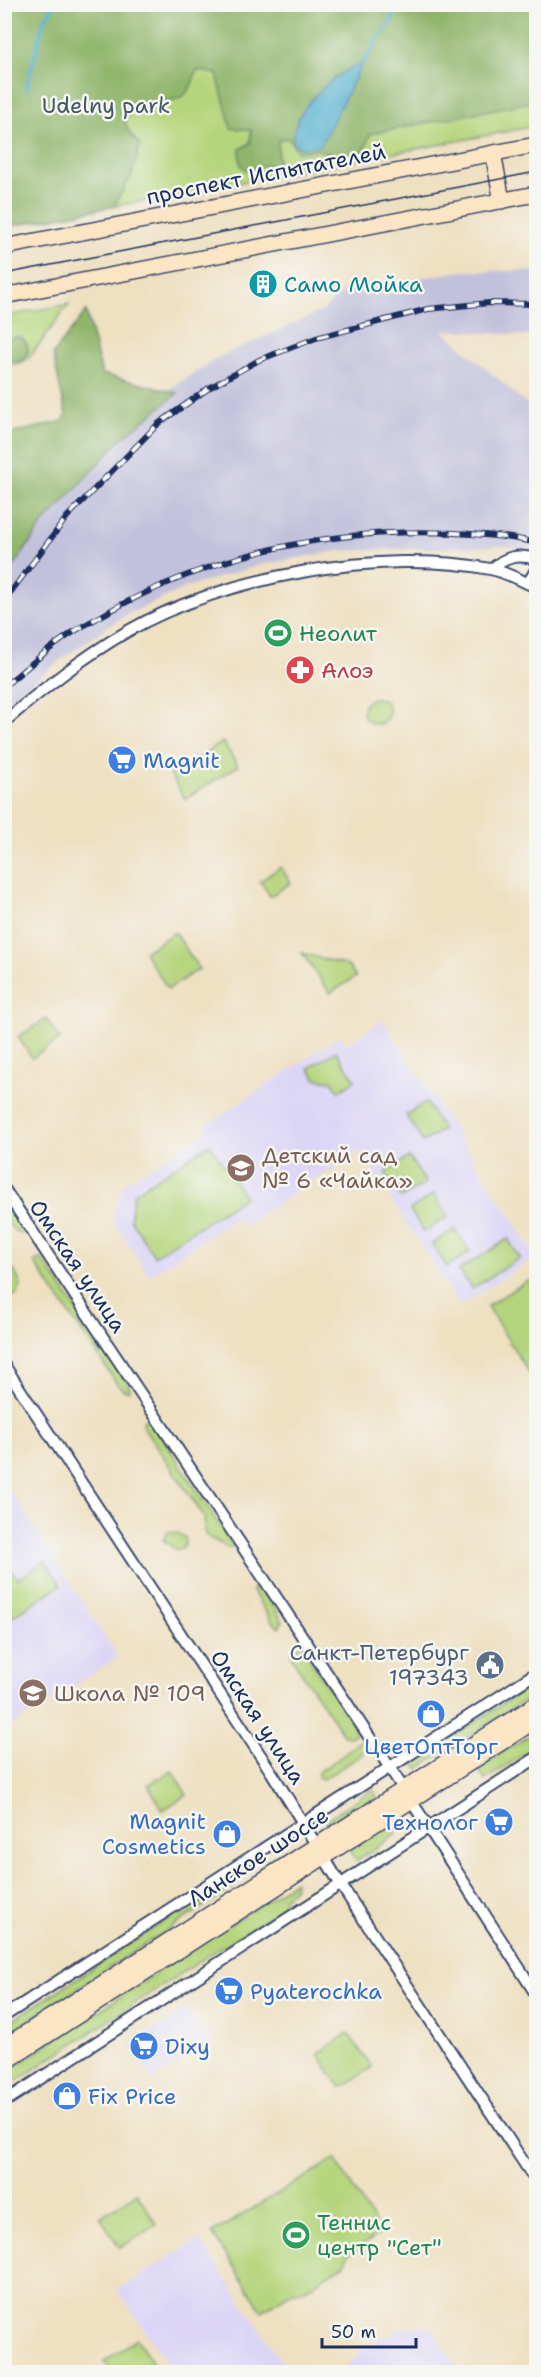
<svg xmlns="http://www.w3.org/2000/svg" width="541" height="2377" viewBox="0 0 541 2377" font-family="'Shantell Sans',sans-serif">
<rect width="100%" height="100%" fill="#f6f6f2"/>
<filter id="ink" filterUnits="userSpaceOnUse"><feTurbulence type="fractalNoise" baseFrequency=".0167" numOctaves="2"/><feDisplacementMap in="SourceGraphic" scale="12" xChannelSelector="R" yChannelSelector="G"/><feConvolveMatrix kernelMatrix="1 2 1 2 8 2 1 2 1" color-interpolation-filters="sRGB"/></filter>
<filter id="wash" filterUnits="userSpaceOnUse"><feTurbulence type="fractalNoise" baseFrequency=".008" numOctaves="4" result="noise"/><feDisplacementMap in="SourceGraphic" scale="24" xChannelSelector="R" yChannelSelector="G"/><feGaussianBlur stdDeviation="1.35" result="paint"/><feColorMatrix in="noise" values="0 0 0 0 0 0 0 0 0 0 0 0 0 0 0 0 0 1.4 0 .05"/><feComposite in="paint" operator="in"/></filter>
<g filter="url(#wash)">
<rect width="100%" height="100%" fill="#eee0c1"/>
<!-- built -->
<g fill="#dcd5f6">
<path d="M 383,1020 L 536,1256 L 460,1306 L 360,1151 L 245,1225 L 236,1218 L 149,1276 L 113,1220 L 122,1186 L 204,1133 L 209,1123 L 340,1036 L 346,1045 Z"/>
<path d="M 4,1481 L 118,1657 L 5,1730 L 4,1730 Z"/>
<path d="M 186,2009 L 209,2043 L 153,2080 L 130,2046 Z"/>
<path d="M 199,2239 L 286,2368 L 279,2372 L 174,2372 L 117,2290 Z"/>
<path d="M 420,2325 L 433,2331 L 461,2372 L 340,2372 L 367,2347 L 380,2339 L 406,2327 Z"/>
</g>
<!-- industrial -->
<path fill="#c2c1dc" d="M 462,271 L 536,271 L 536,336 L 442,330 L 536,412 L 536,552 L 505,546 L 338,551 L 264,564 L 187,587 L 122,617 L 67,655 L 5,704 L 5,540 L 117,431 L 175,385 L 221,356 L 324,310 L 344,290 Z"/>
<!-- green -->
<g fill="#b5d57c" stroke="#68826d" stroke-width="1.5">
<path d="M 5,5 L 536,5 L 536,126 L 5,227 Z"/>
<path d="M 69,304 L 29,358 C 23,363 17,364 8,365 L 5,362 L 5,316 Z"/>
<circle cx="376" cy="711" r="13"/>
<path d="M 223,742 L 238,766 L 185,799 L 170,774 Z"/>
<path d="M 281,867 L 291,883 L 270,896 L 260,881 Z"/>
<path d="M 175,932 L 199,969 L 168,989 L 144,952 Z"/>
<path d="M 302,953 L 348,966 L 356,977 L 330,993 Z"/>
<path d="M 46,1019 L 60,1039 L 32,1058 L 18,1037 Z"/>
<path d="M 336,1051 L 355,1080 L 339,1091 L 332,1081 L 316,1079 L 309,1068 Z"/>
<path d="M 426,1102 L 443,1130 L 423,1142 L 406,1115 Z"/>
<path d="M 210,1144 L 245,1197 L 154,1256 L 130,1219 L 134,1193 Z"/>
<path d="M 409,1157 L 426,1183 L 401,1198 L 385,1173 Z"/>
<path d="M 434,1194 L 448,1217 L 424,1232 L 410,1210 Z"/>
<path d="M 5,1199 L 25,1230 L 20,1234 C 6,1226 4,1214 5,1199 Z"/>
<path d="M 455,1229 L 470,1252 L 447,1267 L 432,1244 Z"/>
<path d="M 508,1239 L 520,1258 L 472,1289 L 459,1270 Z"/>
<path d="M 39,1259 L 43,1260 L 130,1387 L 129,1391 L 123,1390 L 116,1382 L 34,1262 Z"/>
<path d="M 14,1270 L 21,1285 L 18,1294 L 12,1297 L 5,1290 L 4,1274 Z"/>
<path d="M 529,1280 L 536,1292 L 536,1368 L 529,1373 L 487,1306 Z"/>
<path d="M 144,1420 L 152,1421 L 233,1546 L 229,1548 C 213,1538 201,1541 205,1518 L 142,1425 Z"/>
<path d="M 168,1532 L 178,1533 L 186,1539 L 184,1547 L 176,1550 L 163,1540 Z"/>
<path d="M 45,1561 L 61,1585 L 9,1619 L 5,1613 L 5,1574 L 11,1569 L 18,1579 Z"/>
<path d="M 258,1584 L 277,1611 L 282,1622 L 279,1627 L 272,1622 L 252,1590 L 254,1585 Z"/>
<path d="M 295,1646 L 301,1646 L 356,1729 L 355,1734 L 351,1737 L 344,1736 L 293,1660 L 291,1653 Z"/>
<path d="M 536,1682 L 536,1693 L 418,1769 L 413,1762 Z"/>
<path d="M 536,1731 L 536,1746 L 485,1780 L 478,1769 Z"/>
<path d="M 360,1741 L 365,1744 L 366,1749 L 359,1757 L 323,1779 L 318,1778 L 318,1772 L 341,1757 Z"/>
<path d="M 172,1771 L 187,1795 L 163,1810 L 148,1785 Z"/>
<path d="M 373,1789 L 377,1796 L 329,1827 L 325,1821 Z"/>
<path d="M 390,1823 L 397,1834 L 356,1861 L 349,1850 Z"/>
<path d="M 229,1879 L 235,1886 L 5,2036 L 5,2025 Z"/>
<path d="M 295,1881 L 294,1889 L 284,1898 L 284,1905 L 274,1913 L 5,2088 L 5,2073 Z"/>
<path d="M 348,2033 L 372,2067 L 341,2088 L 318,2054 Z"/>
<path d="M 335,2159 L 381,2233 L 347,2255 L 345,2264 L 302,2291 L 292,2292 L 262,2311 L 212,2233 Z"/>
<path d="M 137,2193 L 157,2225 L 120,2248 L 100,2217 Z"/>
<path d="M 137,2339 L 159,2372 L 112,2372 L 104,2361 Z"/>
</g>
<!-- forest -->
<g fill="#90b66c" stroke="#567265" stroke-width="1.5">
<path d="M 5,5 L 536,5 L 536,101 L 370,134 L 364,152 L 336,157 L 320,150 L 298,152 L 288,138 L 278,140 L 278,163 L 246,170 L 240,164 L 240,149 L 250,143 L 251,130 L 231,128 L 217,74 L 197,70 C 194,76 192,88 187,92 C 169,112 142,87 125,121 L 129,132 L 140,145 L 132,175 L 114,206 L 5,227 Z"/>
<path d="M 86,311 L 102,374 L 178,393 L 121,439 L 43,524 L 5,579 L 5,435 L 63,421 L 66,415 L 53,354 Z"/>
<circle cx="16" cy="349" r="12"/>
</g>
<!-- water -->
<path fill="#52b0d0" stroke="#367097" stroke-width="1.5" d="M 363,63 L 320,146 L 301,148 L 293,143 C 291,111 334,72 363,63 Z"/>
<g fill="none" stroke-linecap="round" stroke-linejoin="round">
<!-- stream -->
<g stroke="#52b0d0" stroke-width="4">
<path d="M 363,63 L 401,4"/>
<path d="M 26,89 L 44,20 L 56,4"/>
</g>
</g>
</g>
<g filter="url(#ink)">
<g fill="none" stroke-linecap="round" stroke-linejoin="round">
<!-- minor casing -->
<g stroke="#3b4a6d" stroke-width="14">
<g id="minor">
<path d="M 492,569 C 506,556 518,554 536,559"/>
<path d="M 528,583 L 536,570"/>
<path d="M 4,722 C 44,688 83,657 128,631 C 223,576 383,548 490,569 C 506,572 522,581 536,587"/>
<path d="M 4,1189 L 390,1768 L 536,1994"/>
<path d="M 4,1365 L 272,1773 L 341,1885 L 536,2181"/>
<path d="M 4,2016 L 536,1673"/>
<path d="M 4,2102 L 536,1758"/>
</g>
</g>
<!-- secondary casing -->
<g stroke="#3b4a6d" stroke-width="18">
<g id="secondary">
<path d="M 493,153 L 502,201"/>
<path d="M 4,247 L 536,145"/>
<path d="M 4,296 L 536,194"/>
<path d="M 4,2047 L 536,1704"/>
<path d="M 4,2063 L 536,1720"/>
</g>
</g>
<!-- minor -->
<use href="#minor" stroke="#fff" stroke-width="10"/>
<!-- secondary -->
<use href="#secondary" stroke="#fce5c4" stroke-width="15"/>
<!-- tram -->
<path stroke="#1b2f5e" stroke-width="1.5" d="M 4,274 L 536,172"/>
<!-- rail casing -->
<g stroke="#1b2f5e" stroke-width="6">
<g id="rail">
<path d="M 4,601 L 67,517 L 158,424 L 209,388 L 259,360 L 316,338 L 428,309 L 489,303 L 536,304"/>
<path d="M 4,686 C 26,669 46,650 69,635 C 81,626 95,620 108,612 C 215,553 334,527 455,533 C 482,535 510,536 536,543"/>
</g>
</g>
<!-- rail -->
<use href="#rail" stroke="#f6f6f2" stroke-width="4" stroke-dasharray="11" stroke-linecap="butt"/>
</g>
</g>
<!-- icons -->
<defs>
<g id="building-disc" transform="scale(1.5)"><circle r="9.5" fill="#0f9aa8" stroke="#f6f6f2"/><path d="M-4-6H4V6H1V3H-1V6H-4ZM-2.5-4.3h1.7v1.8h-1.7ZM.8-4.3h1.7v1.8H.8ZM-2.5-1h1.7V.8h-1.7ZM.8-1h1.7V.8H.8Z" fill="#fff"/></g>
<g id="stadium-disc" transform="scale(1.5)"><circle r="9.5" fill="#2e9e5b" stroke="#f6f6f2"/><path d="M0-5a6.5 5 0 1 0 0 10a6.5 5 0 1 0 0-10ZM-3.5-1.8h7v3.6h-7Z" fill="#fff"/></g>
<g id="pharmacy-disc" transform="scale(1.5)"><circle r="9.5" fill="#e0444e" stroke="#f6f6f2"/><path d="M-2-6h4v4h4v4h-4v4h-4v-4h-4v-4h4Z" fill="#fff"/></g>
<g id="supermarket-disc" transform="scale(1.5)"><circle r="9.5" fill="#3f7fe0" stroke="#f6f6f2"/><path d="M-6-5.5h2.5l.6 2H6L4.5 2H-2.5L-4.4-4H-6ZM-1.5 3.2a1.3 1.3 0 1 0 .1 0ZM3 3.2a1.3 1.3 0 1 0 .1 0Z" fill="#fff"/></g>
<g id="school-disc" transform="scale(1.5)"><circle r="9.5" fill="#8d6e63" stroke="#f6f6f2"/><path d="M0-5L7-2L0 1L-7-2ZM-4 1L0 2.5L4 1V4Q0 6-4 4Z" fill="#fff"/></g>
<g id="civic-disc" transform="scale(1.5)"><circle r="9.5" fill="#5c6f8a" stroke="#f6f6f2"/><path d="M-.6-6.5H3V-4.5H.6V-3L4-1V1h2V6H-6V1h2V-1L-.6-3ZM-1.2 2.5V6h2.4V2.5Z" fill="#fff"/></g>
<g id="shop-disc" transform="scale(1.5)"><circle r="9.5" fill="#3f7fe0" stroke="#f6f6f2"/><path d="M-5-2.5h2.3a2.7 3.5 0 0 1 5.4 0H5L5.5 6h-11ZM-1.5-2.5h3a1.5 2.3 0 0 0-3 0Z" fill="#fff"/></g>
</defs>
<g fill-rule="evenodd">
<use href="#building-disc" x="263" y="284"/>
<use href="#stadium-disc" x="278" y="633"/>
<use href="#pharmacy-disc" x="300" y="670"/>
<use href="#supermarket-disc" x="122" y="760"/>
<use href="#school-disc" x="241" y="1168"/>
<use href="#civic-disc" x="490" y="1665"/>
<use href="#school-disc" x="33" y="1693"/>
<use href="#shop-disc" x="431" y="1714"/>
<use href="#supermarket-disc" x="499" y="1822"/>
<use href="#shop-disc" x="227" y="1834"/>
<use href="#supermarket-disc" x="229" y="1991"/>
<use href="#supermarket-disc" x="144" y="2046"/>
<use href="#shop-disc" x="67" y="2096"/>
<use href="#stadium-disc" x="296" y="2235"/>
</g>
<g text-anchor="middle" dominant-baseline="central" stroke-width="5" stroke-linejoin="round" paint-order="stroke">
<!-- park labels -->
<g font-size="22" fill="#425866" stroke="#f6f6f2">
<text x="106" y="105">Udelny park</text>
</g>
<!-- street labels -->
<g font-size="22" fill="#1b2f5e" stroke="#f6f6f2">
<text transform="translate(266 174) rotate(-11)">проспект Испытателей</text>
<text transform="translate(78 1266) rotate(56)">Омская улица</text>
<text transform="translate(258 1717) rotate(57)">Омская улица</text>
<text transform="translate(258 1857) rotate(-33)">Ланское шоссе</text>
</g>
<!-- culture labels -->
<g font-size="22" fill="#0d838f" stroke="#f6f6f2" text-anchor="start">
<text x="284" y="284">Само Мойка</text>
</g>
<!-- leisure labels -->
<g font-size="22" fill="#27864d" stroke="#f6f6f2" text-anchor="start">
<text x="299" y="633">Неолит</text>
<text x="317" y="2222">Теннис<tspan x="317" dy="25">центр "Сет"</tspan></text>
</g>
<!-- health labels -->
<g font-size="22" fill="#be3a42" stroke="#f6f6f2" text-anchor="start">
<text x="321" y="670">Алоэ</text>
</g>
<!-- shop labels -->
<g font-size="22" fill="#366cbe" stroke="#f6f6f2" text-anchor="start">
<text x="143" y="760">Magnit</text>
<text x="431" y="1746" text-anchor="middle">ЦветОптТорг</text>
<text x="206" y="1821" text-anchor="end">Magnit<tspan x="206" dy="25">Cosmetics</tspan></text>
<text x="478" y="1822" text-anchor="end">Технолог</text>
<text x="250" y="1991">Pyaterochka</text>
<text x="165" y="2046">Dixy</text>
<text x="88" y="2096">Fix Price</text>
</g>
<!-- education labels -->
<g font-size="22" fill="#785e54" stroke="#f6f6f2" text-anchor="start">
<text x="262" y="1155">Детский сад<tspan x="262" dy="25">№ 6 «Чайка»</tspan></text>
<text x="54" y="1693">Школа № 109</text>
</g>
<!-- service labels -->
<g font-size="22" fill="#4e5e75" stroke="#f6f6f2" text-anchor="end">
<text x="469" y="1652">Санкт-Петербург<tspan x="469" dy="25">197343</tspan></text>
</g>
</g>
<!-- margin -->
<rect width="541" height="2377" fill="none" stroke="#f6f6f2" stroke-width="24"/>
<!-- scale -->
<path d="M322 2338v9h94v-9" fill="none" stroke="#1b2f5e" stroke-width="3"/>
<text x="331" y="2338" font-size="18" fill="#1b2f5e" stroke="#f6f6f2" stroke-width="4.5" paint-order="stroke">50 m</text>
</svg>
